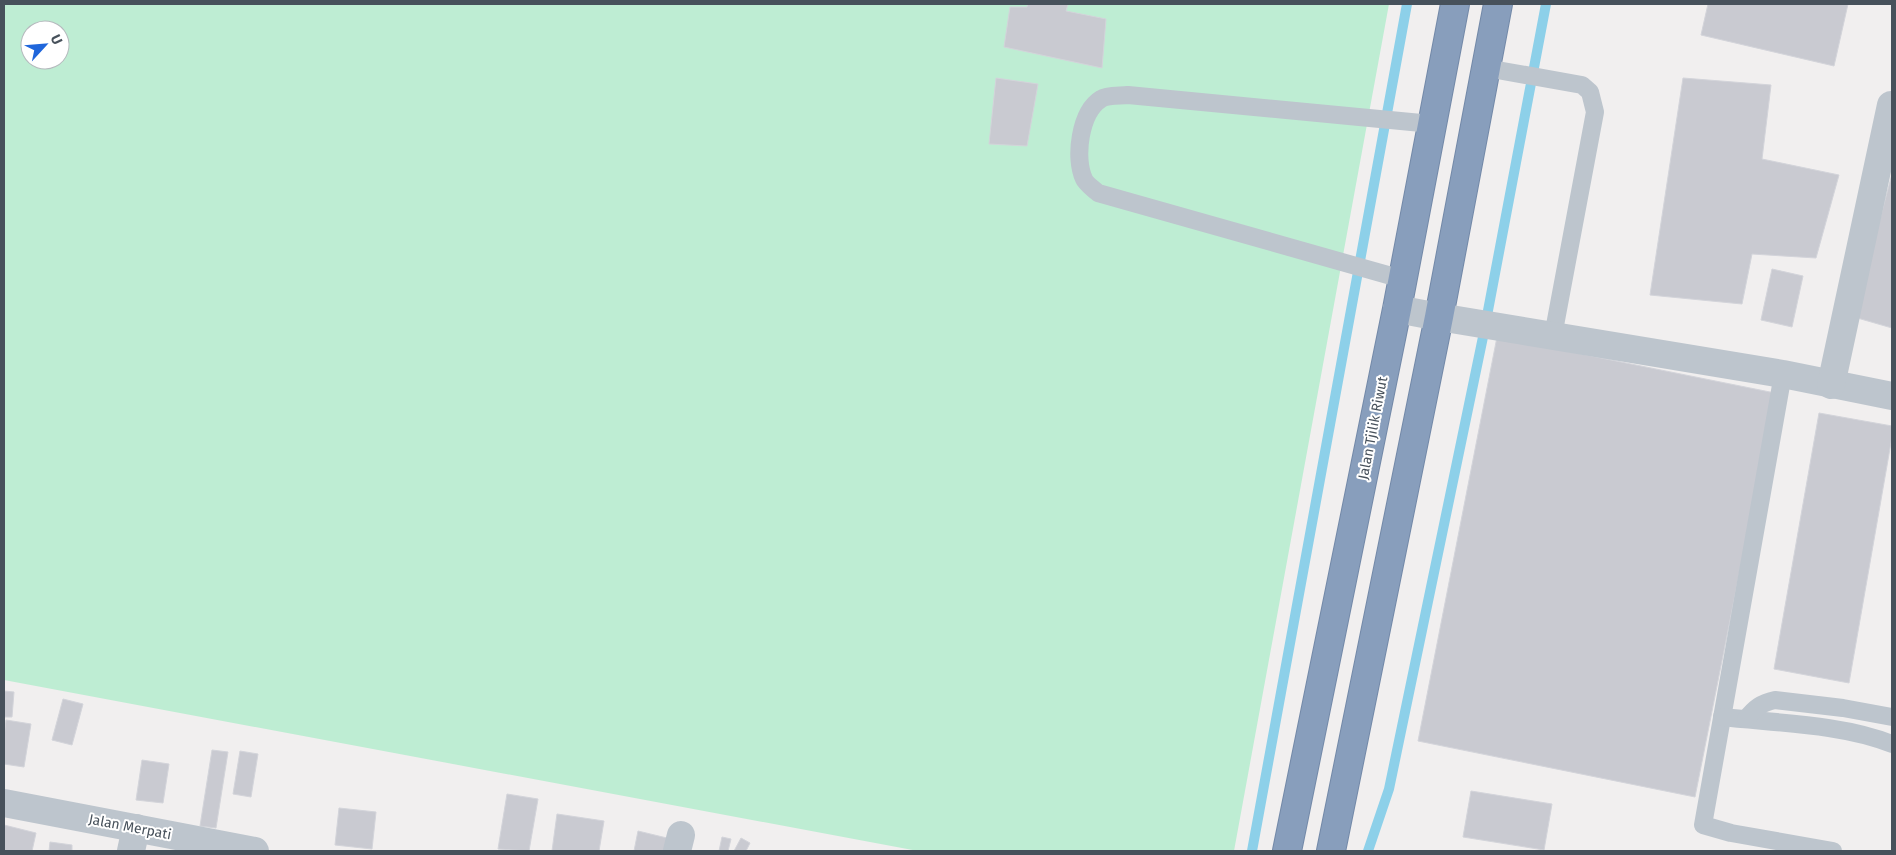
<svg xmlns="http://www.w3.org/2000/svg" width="1896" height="855" viewBox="0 0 1896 855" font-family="'Fira Sans',sans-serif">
<rect width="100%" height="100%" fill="#f1efef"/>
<!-- green -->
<path fill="#beedd3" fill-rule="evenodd" d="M 4,4 L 1389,4 L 1234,851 L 918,851 L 4,680 ZM 30,30 L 60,30 L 60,60 L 30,60 Z"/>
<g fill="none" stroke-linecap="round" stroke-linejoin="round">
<!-- stream -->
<g stroke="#8dd0e9" stroke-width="10">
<path d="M 1252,851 L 1407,4"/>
<path d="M 1368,851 L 1389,789 L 1483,337 L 1546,4"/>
</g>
</g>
<!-- building -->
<g fill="#c9cad1" stroke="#d3d4da">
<path d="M 1028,4 L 1068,4 L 1066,11 L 1106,19 L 1102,68 L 1004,47 L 1010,7 L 1027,7 Z"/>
<path d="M 1708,4 L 1848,4 L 1834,66 L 1701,35 Z"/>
<path d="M 996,78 L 1038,84 L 1027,146 L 989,144 Z"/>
<path d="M 1683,78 L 1771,85 L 1762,159 L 1839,175 L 1816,258 L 1752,254 L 1742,304 L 1650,295 Z"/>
<path d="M 1892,174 L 1892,328 L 1854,317 Z"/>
<path d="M 1772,269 L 1803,276 L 1792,327 L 1761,320 Z"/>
<path d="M 1497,337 L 1775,393 L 1695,797 L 1418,741 Z"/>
<path d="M 1819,413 L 1892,426 L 1892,437 L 1849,683 L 1774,669 Z"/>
<path d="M 4,691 L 14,692 L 12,717 L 4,717 Z"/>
<path d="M 63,699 L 83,704 L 72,745 L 52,740 Z"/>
<path d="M 6,720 L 31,724 L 24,767 L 4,764 L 4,737 Z"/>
<path d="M 212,750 L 228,752 L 216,828 L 200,826 Z"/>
<path d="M 240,751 L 258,754 L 251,797 L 233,794 Z"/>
<path d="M 142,760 L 169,764 L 163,803 L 136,800 Z"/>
<path d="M 1471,791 L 1552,804 L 1544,850 L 1463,837 Z"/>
<path d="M 507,794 L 538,799 L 529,851 L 498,849 Z"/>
<path d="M 339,808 L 376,812 L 372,849 L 335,845 Z"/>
<path d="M 557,814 L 604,821 L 599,851 L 552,851 Z"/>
<path d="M 4,825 L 36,833 L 32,851 L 4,851 Z"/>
<path d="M 638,831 L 671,839 L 668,851 L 634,851 Z"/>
<path d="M 722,837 L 731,839 L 728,851 L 719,851 Z"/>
<path d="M 741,838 L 750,843 L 746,851 L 734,851 Z"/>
<path d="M 50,842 L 72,845 L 72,851 L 49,851 Z"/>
</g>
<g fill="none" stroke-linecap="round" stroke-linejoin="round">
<!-- highway casing -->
<g stroke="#7389a8" stroke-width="30">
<g id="highway">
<path d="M 1287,851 L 1397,309 L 1455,4"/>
<path d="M 1331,851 L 1439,317 L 1498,4"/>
</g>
</g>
<!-- lane -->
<g stroke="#bdc5cd" stroke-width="18">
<path d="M 1486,68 L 1582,85 L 1590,92 L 1595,112 L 1553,336"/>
<path d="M 1402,279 L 1098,193 C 1094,189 1086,184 1084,179 C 1074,158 1080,112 1101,99 C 1107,95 1120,96 1128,95 L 1432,124"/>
<path d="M 1783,374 L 1703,825 L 1731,833 L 1833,851"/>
<path d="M 1722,717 C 1775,723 1843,724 1892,744"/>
<path d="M 1746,719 C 1755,708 1761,703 1775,700 L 1843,708 L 1892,717"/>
</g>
<!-- street -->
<g stroke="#bdc5cd" stroke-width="28">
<path d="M 1397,309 L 1439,317 L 1783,374 L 1892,396"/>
<path d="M 1831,385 L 1891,105"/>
<path d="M 4,803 L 255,851"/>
<path d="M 131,851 L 136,828"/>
<path d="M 677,851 L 681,835"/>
</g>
<!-- highway -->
<use href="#highway" stroke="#889ebc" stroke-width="28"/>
</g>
<g text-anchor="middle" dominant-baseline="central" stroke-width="4" stroke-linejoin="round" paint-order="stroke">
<!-- street labels -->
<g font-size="14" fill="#47515b" stroke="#fff">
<text transform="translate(1373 428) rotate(-79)">Jalan Tjilik Riwut</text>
<text transform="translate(130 827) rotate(11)">Jalan Merpati</text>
</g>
</g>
<!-- border -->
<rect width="1896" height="855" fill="none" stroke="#47515b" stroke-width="10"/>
<!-- north arrow -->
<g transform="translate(45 45) rotate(64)"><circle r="24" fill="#ffffff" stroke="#b5b9bd"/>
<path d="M0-4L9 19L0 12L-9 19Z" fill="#1f66db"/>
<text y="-8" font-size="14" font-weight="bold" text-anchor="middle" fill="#47515b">U</text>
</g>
</svg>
